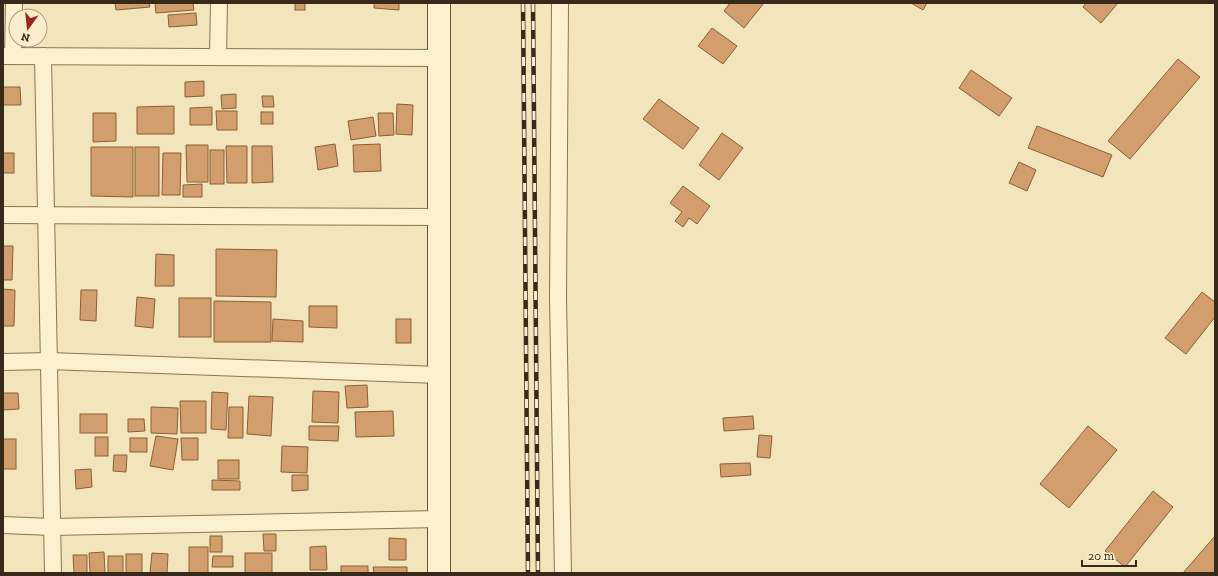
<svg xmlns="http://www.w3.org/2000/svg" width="1218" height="576" viewBox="0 0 1218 576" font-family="'Zilla Slab',serif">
<rect width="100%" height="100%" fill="#f2e4bb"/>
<!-- building -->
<g fill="#d39e6d" stroke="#8b5e37">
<path d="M 115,3 L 149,3 L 150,7 L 116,10 Z"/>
<path d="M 155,3 L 193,3 L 194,10 L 156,13 Z"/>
<rect x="295" y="3" width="10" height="7"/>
<path d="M 374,3 L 399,3 L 399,10 L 374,8 Z"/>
<path d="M 730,3 L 764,3 L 744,28 L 724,11 Z"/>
<path d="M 911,3 L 927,3 L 923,10 Z"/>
<path d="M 1086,3 L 1118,3 L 1101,23 L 1083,7 Z"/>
<path d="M 196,13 L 197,25 L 169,27 L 168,15 Z"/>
<path d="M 712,28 L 737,46 L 723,64 L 698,46 Z"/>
<path d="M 1178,59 L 1200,77 L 1130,159 L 1108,141 Z"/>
<path d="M 971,70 L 1012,98 L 999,116 L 959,88 Z"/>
<path d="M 204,81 L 204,96 L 185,97 L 185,82 Z"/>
<path d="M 3,87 L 20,87 L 21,105 L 3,105 Z"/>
<path d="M 236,94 L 236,108 L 222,109 L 221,95 Z"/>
<path d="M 262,96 L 273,96 L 274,107 L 263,107 Z"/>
<path d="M 659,99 L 699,128 L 683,149 L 643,119 Z"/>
<path d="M 397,104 L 413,105 L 412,135 L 396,134 Z"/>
<path d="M 174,106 L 174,134 L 137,134 L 137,107 Z"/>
<path d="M 212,107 L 212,125 L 190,125 L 190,108 Z"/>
<path d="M 216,111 L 237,111 L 237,130 L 217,130 Z"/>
<rect x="261" y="112" width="12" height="12"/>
<path d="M 93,113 L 116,113 L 116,141 L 93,142 Z"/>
<path d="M 378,113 L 393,113 L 394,135 L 379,136 Z"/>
<path d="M 373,117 L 376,136 L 351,140 L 348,121 Z"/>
<path d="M 1037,126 L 1112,155 L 1103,177 L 1028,148 Z"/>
<path d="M 722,133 L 743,148 L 719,180 L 699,165 Z"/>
<path d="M 335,144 L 338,166 L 318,170 L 315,147 Z"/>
<path d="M 380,144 L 381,171 L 354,172 L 353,145 Z"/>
<path d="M 186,145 L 208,145 L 208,182 L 187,182 Z"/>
<path d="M 226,146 L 247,146 L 247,183 L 227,183 Z"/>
<path d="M 252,146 L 272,146 L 273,182 L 252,183 Z"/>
<path d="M 91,147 L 133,147 L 133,197 L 91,196 Z"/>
<rect x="135" y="147" width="24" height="49"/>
<rect x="210" y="150" width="14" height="34"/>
<rect x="3" y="153" width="11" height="20"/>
<path d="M 163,153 L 181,153 L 180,195 L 162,195 Z"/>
<path d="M 1019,162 L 1036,170 L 1027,191 L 1009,183 Z"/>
<path d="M 202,184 L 202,197 L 183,197 L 183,185 Z"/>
<path d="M 683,186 L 710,206 L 697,224 L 689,218 L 683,227 L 675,221 L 682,212 L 670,203 Z"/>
<path d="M 3,246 L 13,246 L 12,280 L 3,280 Z"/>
<path d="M 216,249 L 277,250 L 276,297 L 216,296 Z"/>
<path d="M 156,254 L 174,255 L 174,286 L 155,286 Z"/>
<path d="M 3,289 L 15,290 L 14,326 L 3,326 Z"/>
<path d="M 81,290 L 97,290 L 96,321 L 80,320 Z"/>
<path d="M 1202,292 L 1215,302 L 1215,317 L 1186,354 L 1165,338 Z"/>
<path d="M 137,297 L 155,299 L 153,328 L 135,326 Z"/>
<rect x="179" y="298" width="32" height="39"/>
<path d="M 214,301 L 271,302 L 271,342 L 214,342 Z"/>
<path d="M 309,306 L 337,306 L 337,328 L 309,327 Z"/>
<path d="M 273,319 L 303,321 L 303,342 L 272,341 Z"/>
<rect x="396" y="319" width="15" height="24"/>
<path d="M 367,385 L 368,407 L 347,408 L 345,386 Z"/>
<path d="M 313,391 L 339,392 L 338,423 L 312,422 Z"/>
<path d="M 212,392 L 228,393 L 226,430 L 211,429 Z"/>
<path d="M 3,393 L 18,393 L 19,409 L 3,410 Z"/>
<path d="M 249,396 L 273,397 L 271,436 L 247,434 Z"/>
<path d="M 180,401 L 206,401 L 206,433 L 181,433 Z"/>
<path d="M 151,407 L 178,408 L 177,434 L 151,433 Z"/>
<path d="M 229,407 L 243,407 L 243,438 L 228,438 Z"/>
<path d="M 393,411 L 394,436 L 356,437 L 355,412 Z"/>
<rect x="80" y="414" width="27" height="19"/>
<path d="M 753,416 L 754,429 L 724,431 L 723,418 Z"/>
<path d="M 128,419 L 144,419 L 145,431 L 128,432 Z"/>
<path d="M 309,426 L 339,426 L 338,441 L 309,440 Z"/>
<path d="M 1088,426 L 1117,450 L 1069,508 L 1040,484 Z"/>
<path d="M 759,435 L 772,436 L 770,458 L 757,457 Z"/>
<path d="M 156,436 L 178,439 L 173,470 L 150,466 Z"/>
<rect x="95" y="437" width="13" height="19"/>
<rect x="130" y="438" width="17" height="14"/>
<path d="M 181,438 L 198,438 L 198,460 L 182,460 Z"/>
<rect x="3" y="439" width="13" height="30"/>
<path d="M 282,446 L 308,447 L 307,473 L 281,472 Z"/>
<path d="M 114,455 L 127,455 L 126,472 L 113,471 Z"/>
<rect x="218" y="460" width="21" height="19"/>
<path d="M 750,463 L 751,475 L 721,477 L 720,464 Z"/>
<path d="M 91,469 L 92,487 L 76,489 L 75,470 Z"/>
<path d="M 292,475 L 308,475 L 308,490 L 292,491 Z"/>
<path d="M 212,480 L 240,481 L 240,490 L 212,490 Z"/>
<path d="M 1153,491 L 1173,507 L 1125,567 L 1105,551 Z"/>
<path d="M 263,534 L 276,534 L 276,551 L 264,551 Z"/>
<rect x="210" y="536" width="12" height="16"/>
<path d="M 1215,536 L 1215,573 L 1183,573 Z"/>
<path d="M 389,538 L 406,539 L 406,560 L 389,560 Z"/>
<path d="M 326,546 L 327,570 L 310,570 L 310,547 Z"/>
<rect x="189" y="547" width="19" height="26"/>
<path d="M 104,552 L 105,573 L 90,573 L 89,553 Z"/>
<path d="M 152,553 L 168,554 L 167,573 L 150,573 Z"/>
<rect x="245" y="553" width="27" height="20"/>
<rect x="126" y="554" width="16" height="19"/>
<path d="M 73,555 L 87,555 L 87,573 L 74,573 Z"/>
<rect x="108" y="556" width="15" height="17"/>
<path d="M 213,556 L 233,556 L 233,567 L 212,567 Z"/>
<rect x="341" y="566" width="27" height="7"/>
<path d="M 373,567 L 407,567 L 407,573 L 374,573 Z"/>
</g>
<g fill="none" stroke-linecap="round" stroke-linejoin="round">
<!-- street casing -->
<g stroke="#8a7454" stroke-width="18">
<g id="street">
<path d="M 560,3 L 558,299 L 563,573"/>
<path d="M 3,56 L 439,58"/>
<path d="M 13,56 L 14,3"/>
<path d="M 43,56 L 53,573"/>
<path d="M 218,57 L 219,3"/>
<path d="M 3,215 L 439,217"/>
<path d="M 3,362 L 49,361 L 439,375"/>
<path d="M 3,525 L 52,527 L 439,519"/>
</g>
</g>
<!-- secondary casing -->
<g stroke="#6c5537" stroke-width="24">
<path id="secondary" d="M 439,3 L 439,573"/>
</g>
<!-- street -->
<use href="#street" stroke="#fcf1cf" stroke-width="16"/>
<!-- secondary -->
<use href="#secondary" stroke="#fcf1cf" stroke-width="22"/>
<!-- rail casing -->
<g stroke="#382a1a" stroke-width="4.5">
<g id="rail">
<path d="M 523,3 L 528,573"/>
<path d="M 533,3 L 538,573"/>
</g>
</g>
<!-- rail -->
<use href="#rail" stroke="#f8eecb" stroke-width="3" stroke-dasharray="9" stroke-linecap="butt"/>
</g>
<!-- border -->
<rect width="1218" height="576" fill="none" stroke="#382a1a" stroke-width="8"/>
<!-- north arrow -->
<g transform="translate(28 28) rotate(195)"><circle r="19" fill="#f8eecb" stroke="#aba084"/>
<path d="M0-3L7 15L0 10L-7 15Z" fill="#9e251e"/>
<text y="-6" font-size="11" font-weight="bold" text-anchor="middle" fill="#382a1a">N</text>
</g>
<!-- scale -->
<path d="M1082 560v6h54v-6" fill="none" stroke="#382a1a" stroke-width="2"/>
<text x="1088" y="560" font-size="12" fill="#382a1a" stroke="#f8eecb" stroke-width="3" paint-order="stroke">20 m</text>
</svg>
